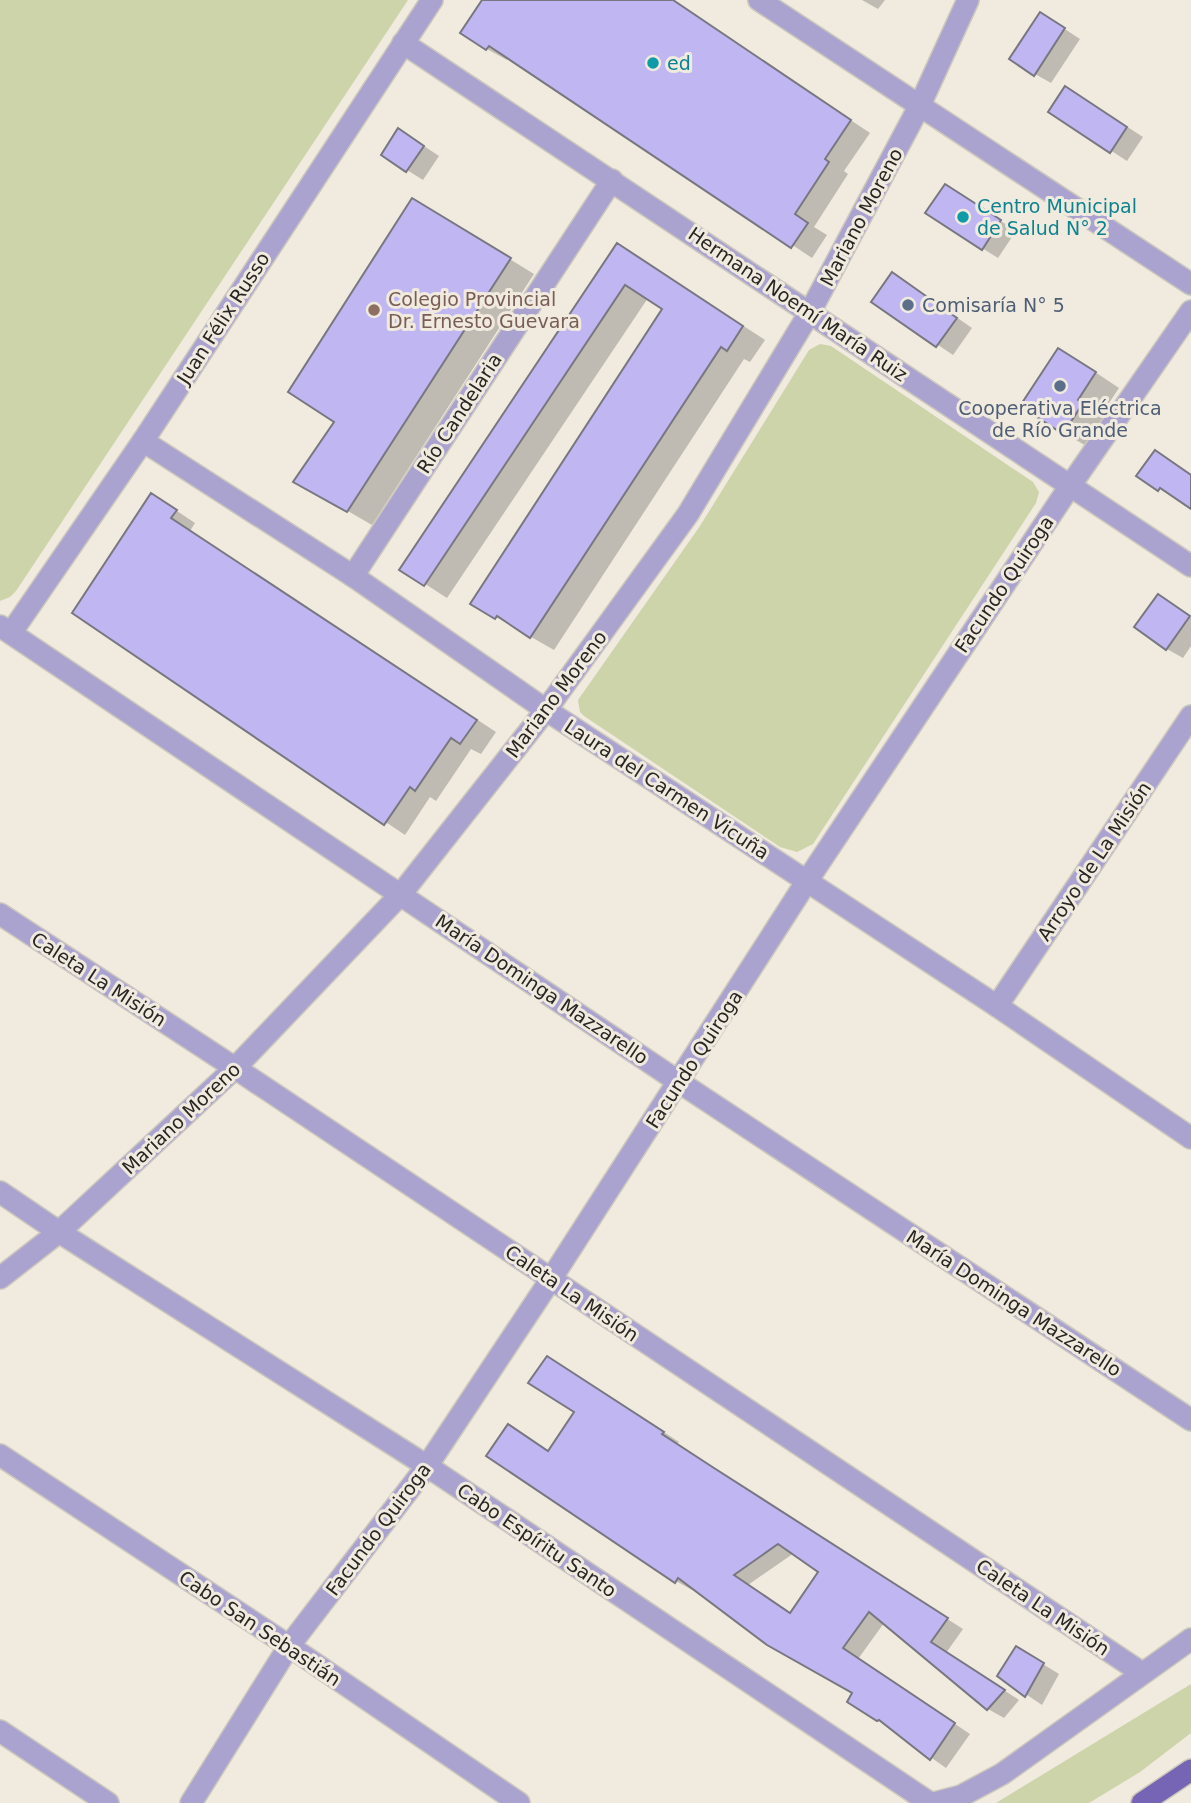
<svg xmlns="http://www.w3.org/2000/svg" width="1191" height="1803" viewBox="0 0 1191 1803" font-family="'DejaVu Sans',sans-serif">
<rect width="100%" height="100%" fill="#f0eadf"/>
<!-- green -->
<g fill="#cdd4a9">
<path d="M 0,0 L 408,0 L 16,591 L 10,597 L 0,601 Z"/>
<path d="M 820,344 L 831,346 L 1033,482 L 1039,492 L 1036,503 L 813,844 L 797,852 L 780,847 L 584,716 L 580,712 L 578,700 L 700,526 L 809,350 Z"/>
<path d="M 1191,1684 L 1191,1733 L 1140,1772 L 1089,1803 L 996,1803 Z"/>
</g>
<!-- shadow -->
<g fill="#0003" fill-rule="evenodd">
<path d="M 485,0 L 671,0 L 870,133 L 844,171 L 848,174 L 814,227 L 827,235 L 812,258 L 509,57 L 507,60 L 487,49 Z"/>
<path d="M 862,0 L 885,0 L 878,9 Z"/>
<path d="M 1057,24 L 1080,39 L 1051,83 L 1035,74 Z"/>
<path d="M 1081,97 L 1143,137 L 1127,161 L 1050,111 Z"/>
<path d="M 415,140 L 439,156 L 423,180 L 407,170 Z"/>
<path d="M 961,195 L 1016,231 L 998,258 L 982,248 Z"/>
<path d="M 437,214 L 534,274 L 372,525 L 296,481 L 337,421 Z"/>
<path d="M 639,258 L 765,340 L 750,362 L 744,359 L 554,650 L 472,603 L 664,308 L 648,298 L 447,598 L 402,569 Z"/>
<path d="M 908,284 L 972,328 L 953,355 L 873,301 Z"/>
<path d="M 1083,364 L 1119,388 L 1101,415 L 1106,419 L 1088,447 L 1064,433 Z"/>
<path d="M 171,507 L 195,523 L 190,531 L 496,732 L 481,754 L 471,749 L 436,801 L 430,797 L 405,835 L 75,613 Z"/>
<path d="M 1159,596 L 1191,617 L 1191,646 L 1183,658 L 1167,649 Z"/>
<path d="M 564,1367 L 679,1442 L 677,1444 L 730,1480 L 963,1629 L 946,1653 L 1019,1700 L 1004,1718 L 988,1709 L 884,1623 L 858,1659 L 970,1734 L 946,1768 L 878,1720 L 854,1693 L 694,1587 L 692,1590 L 676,1581 L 549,1452 L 577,1412 ZM 794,1553 L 821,1572 L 791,1614 L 748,1585 Z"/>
<path d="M 1033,1658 L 1059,1674 L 1042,1705 L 999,1676 Z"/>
</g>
<!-- building -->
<g fill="#c0b7f2" stroke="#787781" stroke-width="2" fill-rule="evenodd">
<path d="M 482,0 L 673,0 L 851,120 L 825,159 L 829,162 L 795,214 L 808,223 L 791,248 L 489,46 L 486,50 L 460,33 Z"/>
<path d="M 1040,12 L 1065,28 L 1034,76 L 1009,59 Z"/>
<path d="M 1065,86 L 1127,127 L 1110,153 L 1048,112 Z"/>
<path d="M 398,128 L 424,146 L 406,172 L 381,155 Z"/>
<path d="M 945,184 L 1001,220 L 982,250 L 925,213 Z"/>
<path d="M 412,198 L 511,258 L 347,512 L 293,482 L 334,422 L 288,392 Z"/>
<path d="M 617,243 L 743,326 L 727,351 L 721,347 L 530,638 L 497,616 L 495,619 L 470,604 L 662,309 L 625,285 L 424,586 L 399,570 Z"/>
<path d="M 892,272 L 957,318 L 936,347 L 871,302 Z"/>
<path d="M 1058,348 L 1096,372 L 1078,400 L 1083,403 L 1063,434 L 1020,406 Z"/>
<path d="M 1155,450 L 1191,475 L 1191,509 L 1160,488 L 1158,491 L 1136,476 Z"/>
<path d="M 151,493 L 177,510 L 171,518 L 477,720 L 460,744 L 451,738 L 415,791 L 410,787 L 384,825 L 72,613 Z"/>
<path d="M 1158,594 L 1190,616 L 1166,650 L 1134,627 Z"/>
<path d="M 547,1356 L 664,1432 L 662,1434 L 714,1468 L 948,1618 L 931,1642 L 1005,1690 L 987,1710 L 869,1612 L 843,1648 L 955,1723 L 930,1760 L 879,1720 L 877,1721 L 847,1702 L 852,1693 L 767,1645 L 678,1578 L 675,1583 L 486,1456 L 508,1424 L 548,1451 L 574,1412 L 528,1383 ZM 778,1544 L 818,1572 L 790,1613 L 734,1575 Z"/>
<path d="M 1016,1646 L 1044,1663 L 1025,1697 L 997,1676 Z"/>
</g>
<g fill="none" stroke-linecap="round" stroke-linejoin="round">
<!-- street casing -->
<g stroke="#ccc7bd" stroke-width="24">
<g id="street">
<path d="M 759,0 L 1191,284"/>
<path d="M 403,43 L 1191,566"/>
<path d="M 143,441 L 353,576 L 546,710 L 997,1006 L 1191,1138"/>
<path d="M 353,576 L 612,180"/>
<path d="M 0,626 L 679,1082 L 1191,1420"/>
<path d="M 11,633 L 143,441 L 432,0"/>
<path d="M 0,914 L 235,1068 L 1142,1673"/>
<path d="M 997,1006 L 1191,716"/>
<path d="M 0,1192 L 59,1232 L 427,1466 L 930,1803"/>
<path d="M 0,1278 L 59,1232 L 235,1068 L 401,894 L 546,710 L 688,514 L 810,312 L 920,105 L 968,0"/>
<path d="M 0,1455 L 289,1646 L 519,1803"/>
<path d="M 0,1731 L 108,1803"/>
<path d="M 191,1803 L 289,1646 L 427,1466 L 551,1279 L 807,881 L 1070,486 L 1191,311"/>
<path d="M 934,1803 L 961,1796 L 1002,1774 L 1191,1639"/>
</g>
</g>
<!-- primary casing -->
<g stroke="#ccc7bd" stroke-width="24">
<path id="primary" d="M 1142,1803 L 1191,1770"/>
</g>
<!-- street -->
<use href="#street" stroke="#aaa3d0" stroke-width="21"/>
<!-- primary -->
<use href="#primary" stroke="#7665b4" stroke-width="21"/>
</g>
<!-- markers -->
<g fill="#0f9aa8" stroke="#f0eadf" stroke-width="2.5">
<circle cx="653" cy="63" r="7"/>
<circle cx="963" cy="217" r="7"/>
</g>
<g fill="#5c6f8a" stroke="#f0eadf" stroke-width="2.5">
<circle cx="908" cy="305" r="7"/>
<circle cx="1060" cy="386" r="7"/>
</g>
<circle fill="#8d6e63" stroke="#f0eadf" stroke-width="2.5" cx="374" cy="310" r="7"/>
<g text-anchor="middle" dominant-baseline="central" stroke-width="6" stroke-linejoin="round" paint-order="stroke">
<!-- culture labels -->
<g font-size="19" fill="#0d838f" stroke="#f0eadf" text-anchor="start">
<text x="667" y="63">ed</text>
<text x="977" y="206">Centro Municipal<tspan x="977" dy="22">de Salud N° 2</tspan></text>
</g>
<!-- street labels -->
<g font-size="19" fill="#282622" stroke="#f0eadf">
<text transform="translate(861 217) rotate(-62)">Mariano Moreno</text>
<text transform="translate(798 304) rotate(34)">Hermana Noemí María Ruiz</text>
<text transform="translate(223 318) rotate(-57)">Juan Félix Russo</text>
<text transform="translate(459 413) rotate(-57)">Río Candelaria</text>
<text transform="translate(1004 584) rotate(-56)">Facundo Quiroga</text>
<text transform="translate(556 694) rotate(-53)">Mariano Moreno</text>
<text transform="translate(667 789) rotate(33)">Laura del Carmen Vicuña</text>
<text transform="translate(1094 861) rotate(-56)">Arroyo de La Misión</text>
<text transform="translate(99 979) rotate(33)">Caleta La Misión</text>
<text transform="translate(542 989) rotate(34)">María Dominga Mazzarello</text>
<text transform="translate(694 1059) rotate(-57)">Facundo Quiroga</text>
<text transform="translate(181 1118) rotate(-43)">Mariano Moreno</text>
<text transform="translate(572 1293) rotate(34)">Caleta La Misión</text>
<text transform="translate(1014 1303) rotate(33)">María Dominga Mazzarello</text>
<text transform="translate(378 1529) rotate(-53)">Facundo Quiroga</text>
<text transform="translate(537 1540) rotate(34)">Cabo Espíritu Santo</text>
<text transform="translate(1043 1607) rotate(34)">Caleta La Misión</text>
<text transform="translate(260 1628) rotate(34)">Cabo San Sebastián</text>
</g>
<!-- education labels -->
<g font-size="19" fill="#785e54" stroke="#f0eadf" text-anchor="start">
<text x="388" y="299">Colegio Provincial<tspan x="388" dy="22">Dr. Ernesto Guevara</tspan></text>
</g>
<!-- service labels -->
<g font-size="19" fill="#4e5e75" stroke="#f0eadf" text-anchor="start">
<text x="922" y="305">Comisaría N° 5</text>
<text x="1060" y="408" text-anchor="middle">Cooperativa Eléctrica<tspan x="1060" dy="22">de Río Grande</tspan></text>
</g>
</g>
</svg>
